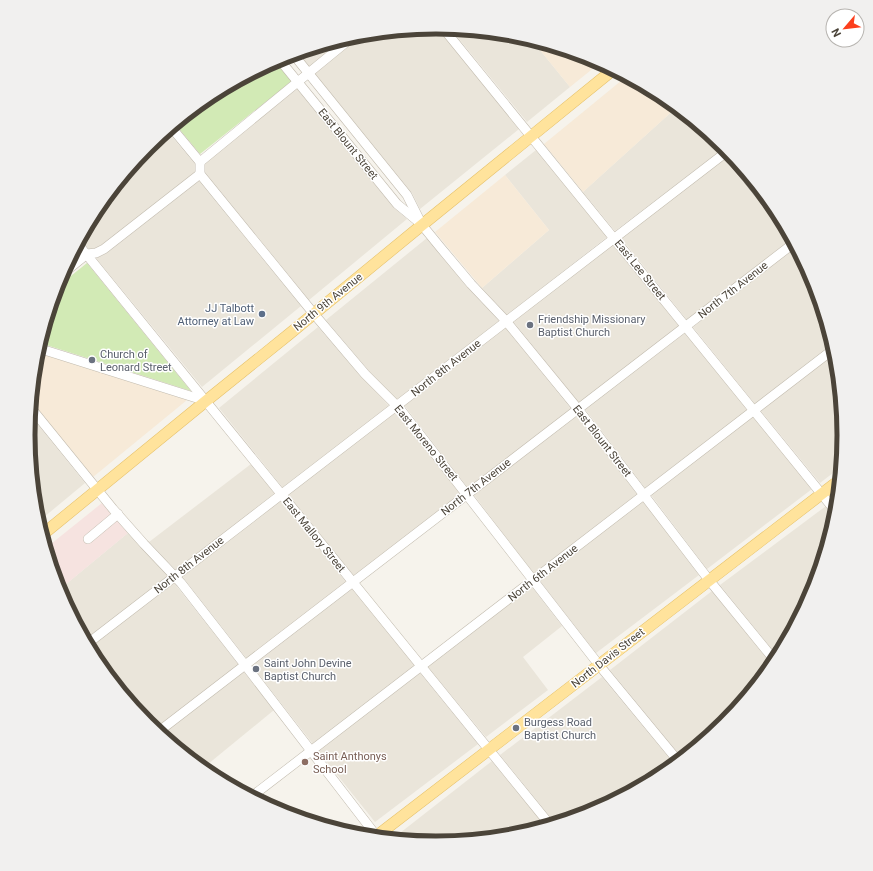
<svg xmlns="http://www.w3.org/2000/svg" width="873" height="871" viewBox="0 0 873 871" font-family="Roboto,sans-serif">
<rect width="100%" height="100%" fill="#f6f3ec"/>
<!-- residential -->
<g fill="#eae5da">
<path d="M 436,27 L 519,129 L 420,209 L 412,193 L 315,74 L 364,34 Z"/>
<path d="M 450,28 L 516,35 L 531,39 L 570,87 L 527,122 Z"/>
<path d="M 344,39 L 309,67 L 298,53 Z"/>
<path d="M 297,89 L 393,207 L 407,219 L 309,300 L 205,172 L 205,163 Z"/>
<path d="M 677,107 L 692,119 L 719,152 L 615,231 L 583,192 Z"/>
<path d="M 167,131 L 195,164 L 195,172 L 102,246 L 95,249 L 89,249 L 81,239 L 97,208 L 148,146 Z"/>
<path d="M 536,150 L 607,237 L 507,315 L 482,288 L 549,230 L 505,175 Z"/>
<path d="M 724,159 L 790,240 L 687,320 L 621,238 Z"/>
<path d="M 199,181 L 301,306 L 202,387 L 96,258 L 107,253 Z"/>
<path d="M 427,238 L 467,287 L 499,321 L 397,400 L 369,371 L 326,320 Z"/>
<path d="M 613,244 L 679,326 L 579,403 L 513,321 Z"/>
<path d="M 796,247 L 814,279 L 833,343 L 755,404 L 693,327 Z"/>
<path d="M 318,327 L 362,377 L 389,406 L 283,488 L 219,408 Z"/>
<path d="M 505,327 L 571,409 L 468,488 L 404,405 Z"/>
<path d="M 685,333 L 747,410 L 645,488 L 585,409 Z"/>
<path d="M 836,352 L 845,436 L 842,466 L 820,483 L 761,411 Z"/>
<path d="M 396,412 L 460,494 L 354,576 L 288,495 Z"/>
<path d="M 30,415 L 85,483 L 38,522 L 36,515 L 28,435 Z"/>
<path d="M 577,416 L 637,494 L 534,574 L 474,495 Z"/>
<path d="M 753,417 L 812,489 L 707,569 L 651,495 Z"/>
<path d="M 251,464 L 275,494 L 176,570 L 149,542 Z"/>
<path d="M 280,501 L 346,582 L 247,659 L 182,576 Z"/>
<path d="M 643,501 L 699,575 L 596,653 L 540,581 Z"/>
<path d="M 826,506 L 836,519 L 814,592 L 779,658 L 720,585 Z"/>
<path d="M 128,533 L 168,576 L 85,640 L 59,590 Z"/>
<path d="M 174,583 L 239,665 L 154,730 L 147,724 L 97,662 L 89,648 Z"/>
<path d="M 532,587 L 562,626 L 523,657 L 548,690 L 486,737 L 428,667 Z"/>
<path d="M 352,589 L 415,666 L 313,744 L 252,666 Z"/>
<path d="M 712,591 L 773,666 L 725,725 L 683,759 L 610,670 Z"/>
<path d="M 244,672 L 274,710 L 202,769 L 161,735 Z"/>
<path d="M 420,673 L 478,744 L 375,822 L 318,751 Z"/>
<path d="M 602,677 L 675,765 L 663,775 L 593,813 L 556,824 L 500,755 Z"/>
<path d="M 492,761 L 546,827 L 516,836 L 436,844 L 391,840 Z"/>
</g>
<!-- commercial -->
<g fill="#f7ead8">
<path d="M 531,39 L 593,58 L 601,62 L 570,87 Z"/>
<path d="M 627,76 L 664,96 L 677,107 L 583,192 L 544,144 Z"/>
<path d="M 505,175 L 549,230 L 482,288 L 435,232 Z"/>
<path d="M 37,352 L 187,400 L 93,477 L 31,401 Z"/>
</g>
<!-- medical -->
<path fill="#f6e3e0" d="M 102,503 L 128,533 L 59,590 L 46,548 Z"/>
<!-- green -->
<g fill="#d2eab5">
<path d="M 275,61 L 292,81 L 200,154 L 175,124 L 210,96 Z"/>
<path d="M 87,263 L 191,391 L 40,343 L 56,288 Z"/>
</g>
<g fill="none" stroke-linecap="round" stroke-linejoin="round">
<!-- minor casing -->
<g stroke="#c2bbae" stroke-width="10">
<g id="minor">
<path d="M 443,28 L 837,513"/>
<path d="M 293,54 L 407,195 L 422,225 L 440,247 L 471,284 L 506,321 L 578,409 L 709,580 L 776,662"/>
<path d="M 279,59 L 397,204 L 420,223"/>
<path d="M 171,127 L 200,162 L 200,174 L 314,314 L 365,374 L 395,404 L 397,405 L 599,665 L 679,762"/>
<path d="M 712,135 L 786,227"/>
<path d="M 200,162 L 355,35"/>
<path d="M 78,244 L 551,826"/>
<path d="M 61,275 L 87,254 L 96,253 L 104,249 L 200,174"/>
<path d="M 38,348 L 206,401"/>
<path d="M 31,408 L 113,509 L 144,544 L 181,583 L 245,665 L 378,838"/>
<path d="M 88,539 L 118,514"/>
<path d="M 87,644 L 729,150"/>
<path d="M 158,732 L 794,243"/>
<path d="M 251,797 L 835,348"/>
</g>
</g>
<!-- major casing -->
<g stroke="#e6c16a" stroke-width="12">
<g id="major">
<path d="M 42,535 L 206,401 L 288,335 L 422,225 L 614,69"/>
<path d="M 374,838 L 841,479"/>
</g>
</g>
<!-- minor -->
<use href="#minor" stroke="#fff" stroke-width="9"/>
<!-- major -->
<use href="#major" stroke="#ffe39c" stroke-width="11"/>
</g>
<!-- markers -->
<circle fill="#5c6f8a" stroke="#fff" stroke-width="1.5" cx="262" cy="314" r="4"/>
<g fill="#6b7280" stroke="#fff" stroke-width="1.5">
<circle cx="530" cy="325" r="4"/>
<circle cx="92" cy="360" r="4"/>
<circle cx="256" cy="669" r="4"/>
<circle cx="516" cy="728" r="4"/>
</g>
<circle fill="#8d6e63" stroke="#fff" stroke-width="1.5" cx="305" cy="762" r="4"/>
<g text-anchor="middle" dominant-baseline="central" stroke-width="3" stroke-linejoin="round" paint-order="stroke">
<!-- street labels -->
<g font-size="11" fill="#4b4439" stroke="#fff">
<text transform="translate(348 144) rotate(51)">East Blount Street</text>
<text transform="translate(640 270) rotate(51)">East Lee Street</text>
<text transform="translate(733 290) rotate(-38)">North 7th Avenue</text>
<text transform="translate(328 302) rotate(-39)">North 9th Avenue</text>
<text transform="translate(446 368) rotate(-38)">North 8th Avenue</text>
<text transform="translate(602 441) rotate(52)">East Blount Street</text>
<text transform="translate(426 443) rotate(51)">East Moreno Street</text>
<text transform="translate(476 487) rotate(-38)">North 7th Avenue</text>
<text transform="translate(314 535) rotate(51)">East Mallory Street</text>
<text transform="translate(189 565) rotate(-38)">North 8th Avenue</text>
<text transform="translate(543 573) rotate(-38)">North 6th Avenue</text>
<text transform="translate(608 658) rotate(-38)">North Davis Street</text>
</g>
<!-- service labels -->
<g font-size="11" fill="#4e5e75" stroke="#fff" text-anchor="end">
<text x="254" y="308">JJ Talbott<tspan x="254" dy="13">Attorney at Law</tspan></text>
</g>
<!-- worship labels -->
<g font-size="11" fill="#5b616d" stroke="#fff" text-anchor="start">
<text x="538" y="319">Friendship Missionary<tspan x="538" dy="13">Baptist Church</tspan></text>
<text x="100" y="354">Church of<tspan x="100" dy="13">Leonard Street</tspan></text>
<text x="264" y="663">Saint John Devine<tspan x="264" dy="13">Baptist Church</tspan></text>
<text x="524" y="722">Burgess Road<tspan x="524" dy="13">Baptist Church</tspan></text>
</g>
<!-- education labels -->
<g font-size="11" fill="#785e54" stroke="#fff" text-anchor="start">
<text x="313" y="756">Saint Anthonys<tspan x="313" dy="13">School</tspan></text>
</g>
</g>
<!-- crop -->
<path d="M0 0H873V871H0ZM35 435a401 401 0 1 1 802 0a401 401 0 1 1-802 0Z" fill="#f1f0ef" fill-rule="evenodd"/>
<path fill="none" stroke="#4b4439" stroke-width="5" d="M35 435a401 401 0 1 1 802 0a401 401 0 1 1-802 0Z"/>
<!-- north arrow -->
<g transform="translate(845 28) rotate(242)"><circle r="19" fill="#ffffff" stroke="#b7b4b0"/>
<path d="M0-3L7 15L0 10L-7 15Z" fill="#fc3f1d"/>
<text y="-6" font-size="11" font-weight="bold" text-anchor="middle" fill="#4b4439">N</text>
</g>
</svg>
